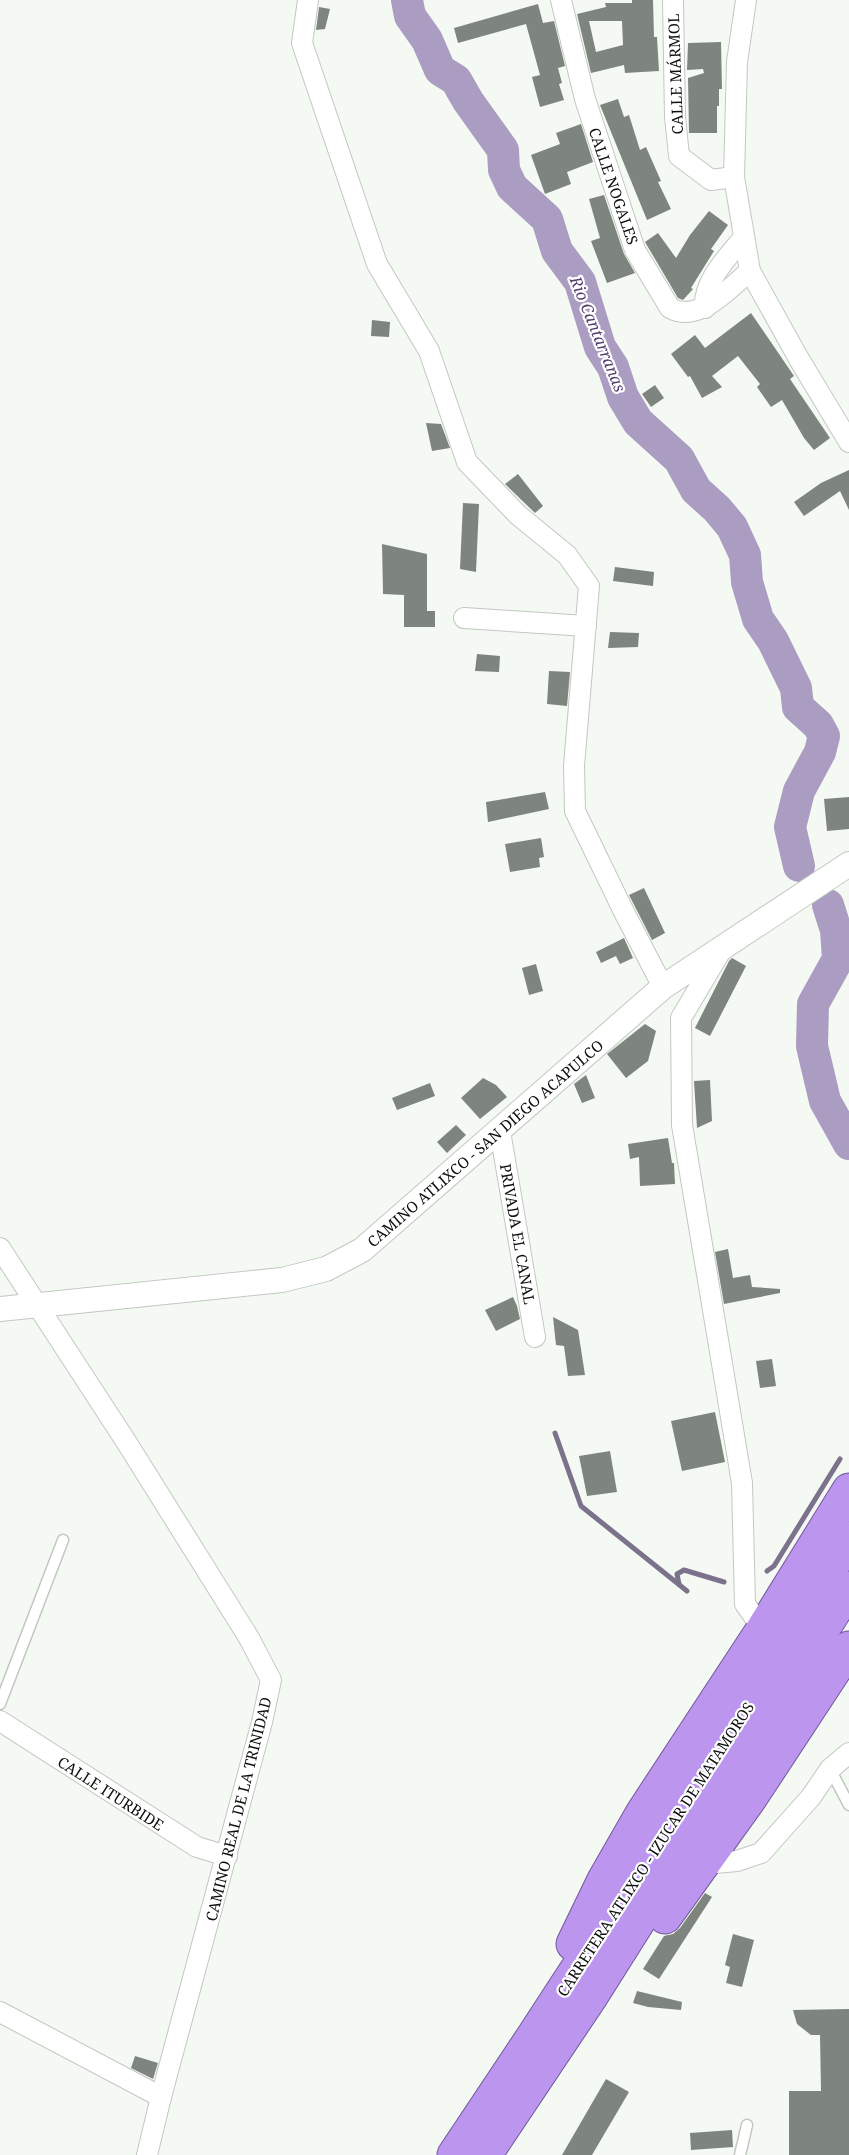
<svg xmlns="http://www.w3.org/2000/svg" width="849" height="2155" viewBox="0 0 849 2155" font-family="'Noto Serif',serif">
<rect width="100%" height="100%" fill="#f4faf3"/>
<g fill="none" stroke-linecap="round" stroke-linejoin="round">
<!-- stream -->
<g stroke="#7c728b" stroke-width="5">
<path d="M 555,1433 L 581,1506 L 687,1591"/>
<path d="M 767,1571 L 774,1566 L 840,1459"/>
<path d="M 679,1584 L 677,1574 L 684,1570 L 724,1582"/>
</g>
<!-- river -->
<g stroke="#ab9dc1" stroke-width="32">
<path d="M 407,0 L 410,16 L 427,40 L 440,70 L 456,80 L 468,101 L 503,150 L 504,170 L 512,187 L 547,219 L 557,251 L 580,282 L 600,347 L 613,367 L 623,397 L 638,422 L 679,459 L 696,490 L 717,509 L 732,527 L 745,555 L 747,582 L 758,619 L 773,641 L 796,688 L 798,707 L 818,725 L 824,736 L 820,752 L 799,791 L 790,827 L 799,866"/>
<path d="M 828,905 L 836,930 L 838,959 L 813,1004 L 812,1046 L 825,1101 L 849,1144"/>
</g>
</g>
<!-- building -->
<g fill="#7e847e" fill-rule="evenodd">
<path d="M 632,0 L 653,0 L 654,37 L 657,37 L 659,71 L 625,73 L 624,65 L 591,73 L 577,14 L 606,7 L 605,3 L 632,3 ZM 589,21 L 622,21 L 623,45 L 596,52 Z"/>
<path d="M 538,4 L 543,23 L 554,21 L 565,66 L 558,68 L 562,83 L 559,84 L 564,100 L 540,107 L 532,77 L 540,75 L 526,24 L 458,43 L 454,28 Z"/>
<path d="M 319,7 L 330,9 L 325,29 L 316,30 Z"/>
<path d="M 721,42 L 722,89 L 719,89 L 719,106 L 717,106 L 717,133 L 689,133 L 688,78 L 704,73 L 703,69 L 687,70 L 688,43 Z"/>
<path d="M 618,99 L 624,117 L 629,115 L 640,150 L 646,147 L 661,181 L 658,182 L 671,209 L 647,220 L 600,105 Z"/>
<path d="M 581,124 L 593,162 L 567,172 L 571,184 L 545,194 L 531,155 L 560,144 L 556,133 Z"/>
<path d="M 604,195 L 624,254 L 635,273 L 607,283 L 591,241 L 600,238 L 589,199 Z"/>
<path d="M 709,211 L 728,225 L 711,249 L 714,251 L 691,288 L 693,289 L 683,300 L 678,298 L 645,242 L 658,233 L 676,258 L 690,235 Z"/>
<path d="M 751,313 L 794,376 L 790,379 L 830,438 L 814,450 L 804,438 L 782,400 L 771,407 L 757,387 L 760,384 L 738,356 L 712,376 L 722,387 L 702,398 L 690,376 L 688,377 L 671,354 L 695,335 L 705,348 Z"/>
<path d="M 372,320 L 390,322 L 389,337 L 371,336 Z"/>
<path d="M 655,385 L 664,398 L 651,407 L 642,394 Z"/>
<path d="M 426,423 L 441,424 L 450,448 L 432,451 Z"/>
<path d="M 849,470 L 849,510 L 840,491 L 804,516 L 794,502 L 821,483 Z"/>
<path d="M 518,474 L 543,506 L 535,513 L 505,484 Z"/>
<path d="M 463,503 L 479,504 L 476,572 L 460,569 Z"/>
<path d="M 382,544 L 427,554 L 427,611 L 435,611 L 435,627 L 404,627 L 404,595 L 383,594 Z"/>
<path d="M 615,567 L 654,572 L 653,586 L 613,581 Z"/>
<path d="M 610,632 L 639,633 L 638,647 L 608,648 Z"/>
<path d="M 477,654 L 500,656 L 499,672 L 475,671 Z"/>
<path d="M 549,671 L 570,672 L 567,706 L 547,704 Z"/>
<path d="M 545,792 L 549,809 L 488,822 L 486,802 Z"/>
<path d="M 849,797 L 849,829 L 827,831 L 824,799 Z"/>
<path d="M 541,838 L 544,857 L 539,858 L 540,867 L 510,872 L 505,844 Z"/>
<path d="M 644,888 L 665,933 L 652,940 L 629,895 Z"/>
<path d="M 624,938 L 633,958 L 620,964 L 616,956 L 601,963 L 596,952 Z"/>
<path d="M 732,958 L 746,966 L 710,1036 L 695,1028 L 729,961 Z"/>
<path d="M 536,964 L 543,991 L 529,995 L 522,968 Z"/>
<path d="M 645,1024 L 656,1031 L 648,1061 L 626,1078 L 607,1054 Z"/>
<path d="M 586,1075 L 595,1098 L 582,1103 L 574,1084 Z"/>
<path d="M 483,1078 L 496,1085 L 507,1097 L 480,1119 L 461,1098 Z"/>
<path d="M 710,1080 L 712,1121 L 697,1128 L 694,1081 Z"/>
<path d="M 430,1083 L 435,1096 L 397,1110 L 392,1098 Z"/>
<path d="M 456,1125 L 466,1135 L 447,1153 L 437,1142 Z"/>
<path d="M 668,1138 L 672,1163 L 674,1163 L 675,1184 L 640,1186 L 639,1157 L 630,1159 L 628,1144 Z"/>
<path d="M 728,1249 L 733,1278 L 750,1275 L 752,1287 L 780,1289 L 780,1293 L 724,1304 L 715,1252 Z"/>
<path d="M 513,1297 L 517,1306 L 520,1319 L 496,1331 L 485,1310 Z"/>
<path d="M 553,1317 L 578,1330 L 585,1375 L 568,1376 L 564,1346 L 556,1345 Z"/>
<path d="M 772,1359 L 776,1386 L 760,1388 L 756,1361 Z"/>
<path d="M 715,1412 L 725,1462 L 682,1471 L 671,1421 Z"/>
<path d="M 610,1451 L 617,1492 L 587,1496 L 579,1456 Z"/>
<path d="M 705,1893 L 712,1897 L 659,1979 L 643,1969 L 664,1936 L 673,1934 L 680,1928 Z"/>
<path d="M 733,1934 L 754,1940 L 742,1987 L 726,1983 L 730,1967 L 725,1965 Z"/>
<path d="M 637,1991 L 682,2002 L 681,2010 L 648,2007 L 633,2003 Z"/>
<path d="M 849,2009 L 849,2155 L 789,2155 L 789,2091 L 821,2091 L 820,2035 L 811,2035 L 797,2024 L 793,2010 Z"/>
<path d="M 135,2056 L 158,2063 L 153,2079 L 131,2068 Z"/>
<path d="M 606,2079 L 629,2092 L 592,2155 L 562,2155 Z"/>
<path d="M 732,2130 L 733,2147 L 691,2150 L 690,2133 Z"/>
</g>
<g fill="none" stroke-linecap="round" stroke-linejoin="round">
<!-- service casing -->
<g stroke="#c2c8c1" stroke-width="13">
<g id="service">
<path d="M 0,1704 L 63,1540"/>
<path d="M 830,1769 L 849,1805"/>
<path d="M 740,2155 L 747,2125"/>
</g>
</g>
<!-- minor casing -->
<g stroke="#c2c8c1" stroke-width="22">
<g id="minor">
<path d="M 308,0 L 302,43 L 377,264 L 429,351 L 467,462 L 518,515 L 567,555 L 589,586 L 574,766 L 575,811 L 624,912 L 663,987"/>
<path d="M 561,0 L 585,99 L 635,250 L 670,308 C 699,324 729,288 750,271"/>
<path d="M 673,0 L 675,117 L 679,156 L 711,180 L 734,177"/>
<path d="M 746,0 L 737,62 L 734,177 L 750,271 L 799,359 L 849,442"/>
<path d="M 705,308 C 703,281 728,257 744,237"/>
<path d="M 464,618 L 586,626"/>
<path d="M 722,949 L 681,1018 L 682,1125 L 742,1483 L 745,1604 L 763,1629"/>
<path d="M 500,1131 L 535,1337"/>
<path d="M 0,1248 L 127,1443 L 249,1638 L 271,1680 L 262,1722 L 161,2097 L 147,2155"/>
<path d="M 0,1721 L 197,1847 L 227,1856"/>
<path d="M 704,1864 L 737,1861 L 761,1853 L 811,1797 L 830,1769 L 849,1753"/>
<path d="M 0,2012 L 161,2097"/>
</g>
</g>
<!-- tertiary casing -->
<g stroke="#c2c8c1" stroke-width="26">
<path id="tertiary" d="M 0,1309 L 282,1280 L 326,1269 L 362,1250 L 663,987 L 849,864"/>
</g>
<!-- trunk casing -->
<g stroke="#74559c" stroke-width="35">
<g id="trunk">
<path d="M 665,1917 L 751,1797 L 849,1648"/>
<path d="M 573,1944 L 604,1880 L 643,1812 L 763,1629 L 849,1490"/>
<path d="M 454,2155 L 534,2035 L 747,1708 L 849,1538"/>
<path d="M 485,2155 L 592,1995 L 849,1588"/>
</g>
</g>
<!-- service -->
<use href="#service" stroke="#fff" stroke-width="10"/>
<!-- minor -->
<use href="#minor" stroke="#fff" stroke-width="20"/>
<!-- tertiary -->
<use href="#tertiary" stroke="#fff" stroke-width="24"/>
<!-- trunk -->
<use href="#trunk" stroke="#bc96ee" stroke-width="33"/>
</g>
<g text-anchor="middle" dominant-baseline="central" stroke-width="4.5" stroke-linejoin="round" paint-order="stroke">
<!-- street labels -->
<g font-size="15" fill="#0d0f0d" stroke="#fff">
<text transform="translate(675 74) rotate(-92)">CALLE MÁRMOL</text>
<text transform="translate(614 186) rotate(71)">CALLE NOGALES</text>
<text transform="translate(485 1143) rotate(-41)">CAMINO ATLIXCO - SAN DIEGO ACAPULCO</text>
<text transform="translate(518 1234) rotate(80)">PRIVADA EL CANAL</text>
<text transform="translate(111 1793) rotate(33)">CALLE ITURBIDE</text>
<text transform="translate(238 1809) rotate(-76)">CAMINO REAL DE LA TRINIDAD</text>
<text transform="translate(655 1849) rotate(-57)">CARRETERA ATLIXCO - IZUCAR DE MATAMOROS</text>
</g>
<!-- water labels -->
<g font-size="16" font-style="italic" fill="#523d6f" stroke="#fff">
<text transform="translate(598 334) rotate(68)">Rio Cantarranas</text>
</g>
</g>
</svg>
